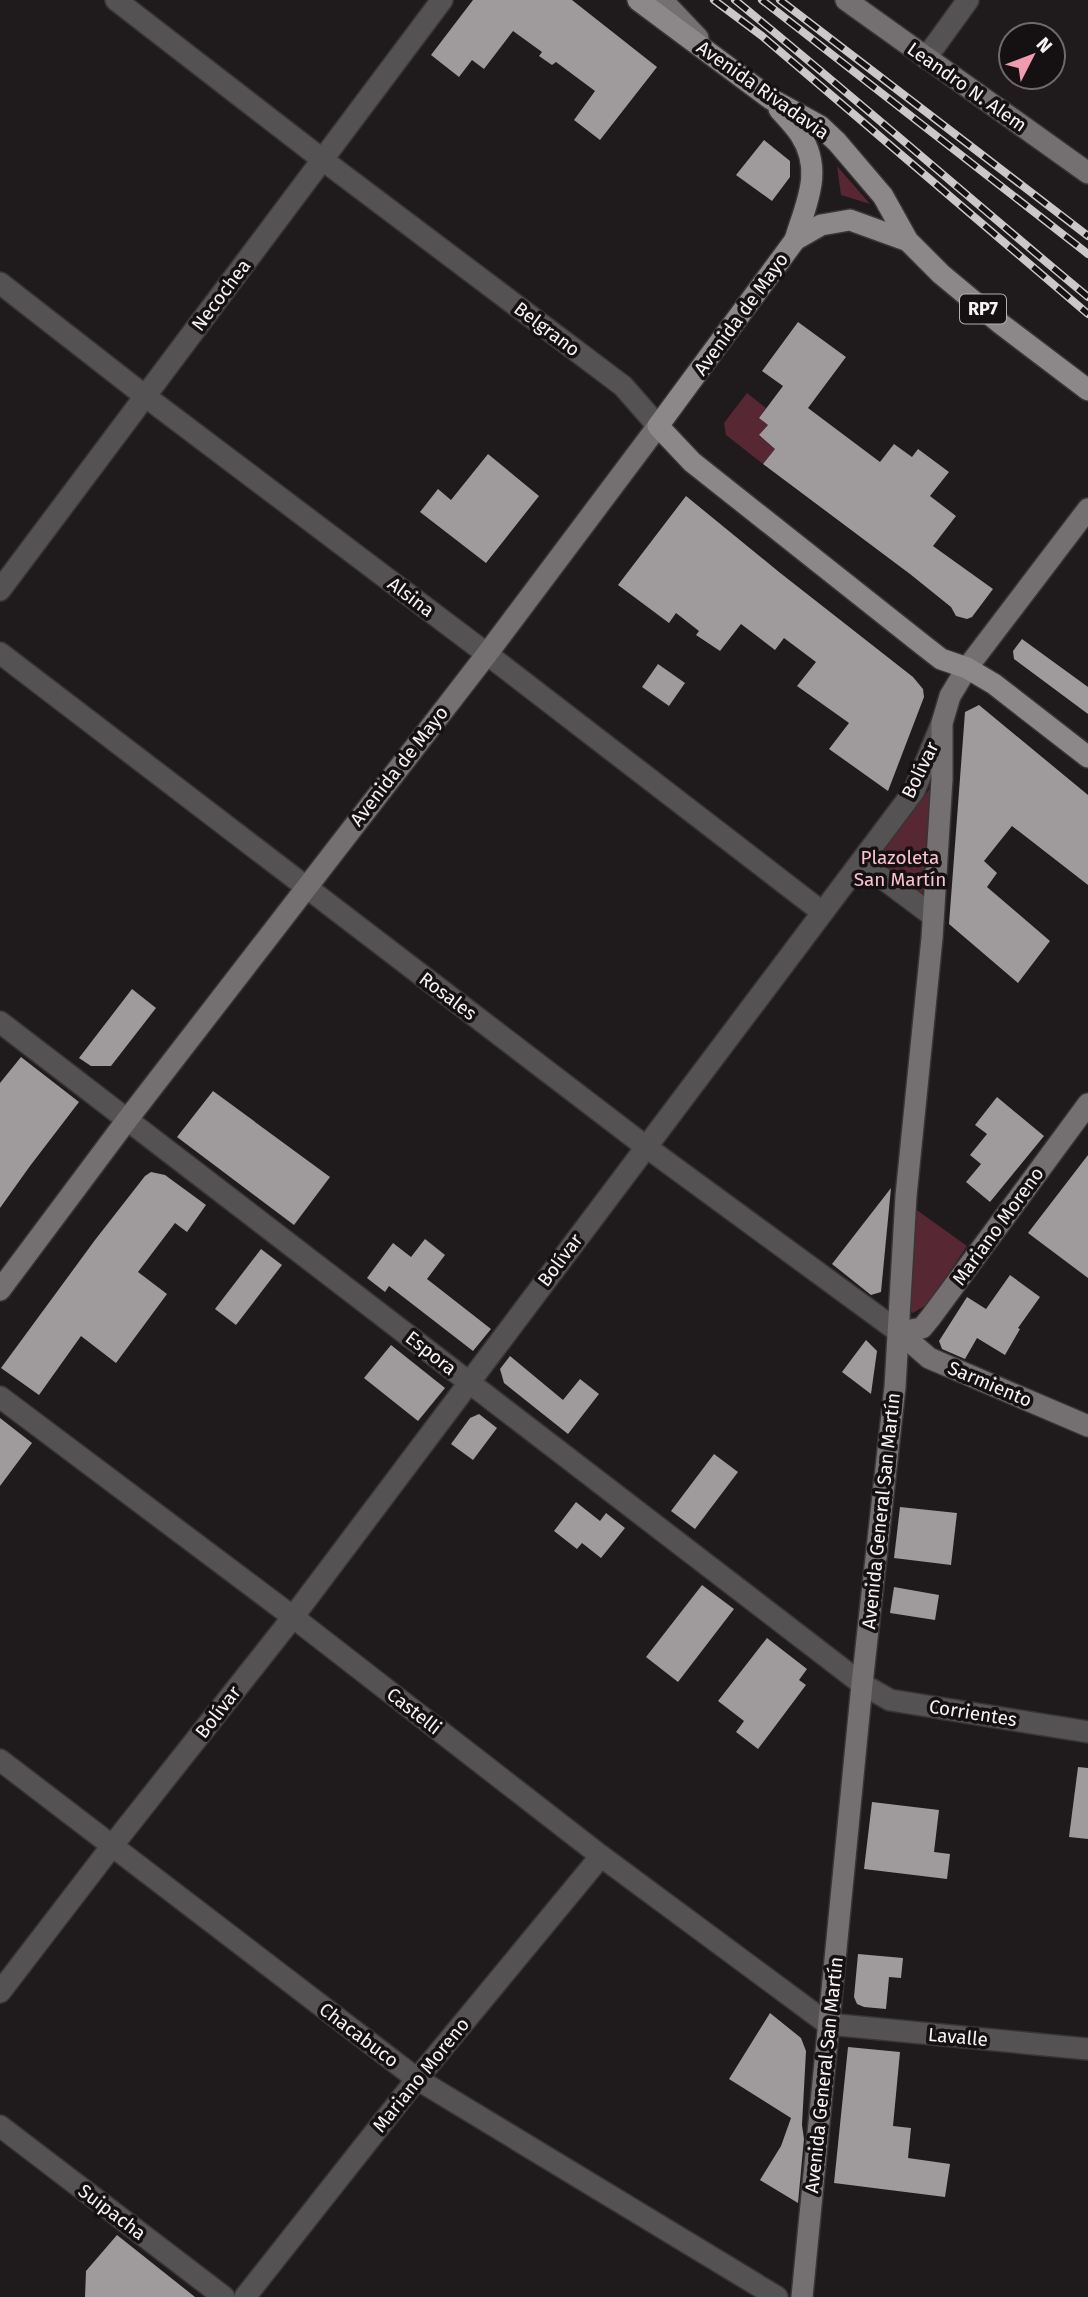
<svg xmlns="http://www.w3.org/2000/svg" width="1088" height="2297" viewBox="0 0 1088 2297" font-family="'Fira Sans',sans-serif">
<rect width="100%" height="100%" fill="#1f1a1b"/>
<!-- green -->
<g fill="#572734">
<path d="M 837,166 L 870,204 L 841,195 Z"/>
<path d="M 747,393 L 766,408 L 759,418 L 768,425 L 759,436 L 775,449 L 763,464 L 726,435 L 724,423 Z"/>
<path d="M 931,787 L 933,793 L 922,899 L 866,873 Z"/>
<path d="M 914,1208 L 967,1246 L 928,1304 L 913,1313 L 906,1309 Z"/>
</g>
<!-- building -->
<g fill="#9f9a9b">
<path d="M 473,0 L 572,0 L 657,67 L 600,140 L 574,120 L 595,91 L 556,62 L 552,65 L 539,56 L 542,52 L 513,31 L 484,69 L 472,60 L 459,77 L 431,55 Z"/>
<path d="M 764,140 L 790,161 L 790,177 L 772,201 L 736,175 Z"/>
<path d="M 798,322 L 846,357 L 808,408 L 880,462 L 894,444 L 912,457 L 918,449 L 949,472 L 930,496 L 956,516 L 933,546 L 993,589 L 972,617 L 967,619 L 956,616 L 951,607 L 910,574 L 763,464 L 775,449 L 759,435 L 768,425 L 759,418 L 783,386 L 762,371 Z"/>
<path d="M 488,454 L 539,496 L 486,563 L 420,512 L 438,489 L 451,500 Z"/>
<path d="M 686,496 L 779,572 L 913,677 L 923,689 L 924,697 L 888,791 L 829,749 L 849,723 L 797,686 L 816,662 L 784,638 L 775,650 L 741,624 L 720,651 L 696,635 L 699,631 L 676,613 L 669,623 L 618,585 Z"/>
<path d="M 1022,639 L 1088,687 L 1088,714 L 1014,659 L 1013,651 Z"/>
<path d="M 658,664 L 685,683 L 669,706 L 642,687 Z"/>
<path d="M 979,705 L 1088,795 L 1088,885 L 1012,826 L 984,861 L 997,873 L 987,887 L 1050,941 L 1018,983 L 949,924 L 965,712 Z"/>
<path d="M 132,989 L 156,1008 L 111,1066 L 91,1066 L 79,1058 Z"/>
<path d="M 21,1057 L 79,1102 L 30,1166 L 0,1208 L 0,1083 Z"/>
<path d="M 213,1091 L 330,1177 L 294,1225 L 177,1137 Z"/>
<path d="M 997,1097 L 1044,1136 L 990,1202 L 966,1182 L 981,1164 L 970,1155 L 987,1134 L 975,1125 Z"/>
<path d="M 1088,1155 L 1088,1278 L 1028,1233 Z"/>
<path d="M 151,1172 L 165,1175 L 206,1205 L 187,1232 L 175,1223 L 138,1272 L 167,1294 L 116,1363 L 81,1336 L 39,1395 L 1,1368 L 95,1240 L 145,1176 Z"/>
<path d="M 891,1188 L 881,1292 L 871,1295 L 832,1264 Z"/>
<path d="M 425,1239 L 445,1255 L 427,1279 L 491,1329 L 473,1351 L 389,1286 L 385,1292 L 367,1278 L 393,1243 L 411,1257 Z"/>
<path d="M 261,1249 L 282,1265 L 236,1325 L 215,1309 Z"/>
<path d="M 1010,1275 L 1040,1297 L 1018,1328 L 1020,1329 L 1005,1355 L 977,1338 L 965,1359 L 942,1349 L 939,1341 L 967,1297 L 986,1309 Z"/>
<path d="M 866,1340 L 877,1351 L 871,1394 L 842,1372 Z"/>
<path d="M 391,1345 L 445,1388 L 418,1421 L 364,1378 Z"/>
<path d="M 510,1356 L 563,1400 L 580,1379 L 599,1394 L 568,1434 L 504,1383 L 500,1369 Z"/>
<path d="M 479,1414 L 497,1428 L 473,1460 L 451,1444 L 470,1418 Z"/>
<path d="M 0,1418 L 32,1443 L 0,1486 Z"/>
<path d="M 714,1454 L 738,1472 L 695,1529 L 671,1511 Z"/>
<path d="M 576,1502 L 600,1521 L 606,1513 L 625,1528 L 601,1558 L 582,1543 L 577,1549 L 554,1531 Z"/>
<path d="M 900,1507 L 957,1513 L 951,1565 L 894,1558 Z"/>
<path d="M 702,1585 L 734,1609 L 678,1682 L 646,1657 Z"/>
<path d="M 894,1587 L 939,1595 L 935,1620 L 890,1613 Z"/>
<path d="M 767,1638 L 807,1669 L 799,1680 L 806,1685 L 758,1749 L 736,1732 L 744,1721 L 718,1701 Z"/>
<path d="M 1078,1767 L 1088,1768 L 1088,1839 L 1069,1837 Z"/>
<path d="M 872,1802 L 939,1810 L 934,1852 L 950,1854 L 947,1879 L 864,1869 Z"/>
<path d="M 858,1954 L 903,1958 L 901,1978 L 889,1977 L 886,2009 L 864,2007 L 857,2004 L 854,1997 Z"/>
<path d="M 770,2013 L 801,2038 L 806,2051 L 802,2125 L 804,2139 L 798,2203 L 760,2180 L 781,2146 L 791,2118 L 729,2079 Z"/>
<path d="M 848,2047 L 900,2052 L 893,2126 L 911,2128 L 908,2158 L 950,2164 L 945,2197 L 834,2183 Z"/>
<path d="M 117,2235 L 195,2297 L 85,2297 L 86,2271 Z"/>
</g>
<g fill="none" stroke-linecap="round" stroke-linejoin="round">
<!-- street casing -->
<g stroke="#393435" stroke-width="24">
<g id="street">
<path d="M 116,0 L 323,160 L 623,386 L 658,426"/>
<path d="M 926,58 L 968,0"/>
<path d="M 0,283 L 145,396 L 487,654 L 822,912"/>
<path d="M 0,590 L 442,0"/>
<path d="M 0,653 L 645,1146 L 899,1332"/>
<path d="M 861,862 L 933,916"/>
<path d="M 0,1022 L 862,1684 L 890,1700 L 1088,1732"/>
<path d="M 0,1397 L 293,1617 L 601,1856 L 828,2024 L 1088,2049"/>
<path d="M 0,1760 L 417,2079 L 777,2297"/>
<path d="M 0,1992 L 112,1846 L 293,1617 L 914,791 L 942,723"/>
<path d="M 0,2126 L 224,2297"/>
<path d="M 245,2297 L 417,2079 L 601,1856"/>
</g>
</g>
<!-- secondary casing -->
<g stroke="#393435" stroke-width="24">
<g id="secondary">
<path d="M 662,0 L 698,38"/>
<path d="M 846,0 L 1088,173"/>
<path d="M 0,1290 L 127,1120 L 487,654 L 658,426"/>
<path d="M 899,1332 L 922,1328 L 931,1317 L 1088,1104"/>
<path d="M 899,1332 L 929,1358 L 1088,1426"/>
<path d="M 802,2297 L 862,1684 L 895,1387 L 906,1196 L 932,938 L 942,779 L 942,723 L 950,696 L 967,668 L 1088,509"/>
</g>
</g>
<!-- primary casing -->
<g stroke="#393435" stroke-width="24">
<g id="primary">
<path d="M 638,0 L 771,99 L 820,126 L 837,142 L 883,196 L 908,241 L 941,274 L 1001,324 L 1088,390"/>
<path d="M 779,109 C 786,117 794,125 800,134 C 824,171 806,203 795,240"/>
<path d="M 908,241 L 850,220 L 821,225 L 795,240 L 658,426 L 692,462 L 923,645 L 941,659 L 967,668 L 994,684 L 1088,757"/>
</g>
</g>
<!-- street -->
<use href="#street" stroke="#545252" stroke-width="21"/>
<!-- secondary -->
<use href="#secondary" stroke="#747071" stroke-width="21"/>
<!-- primary -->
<use href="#primary" stroke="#8c8889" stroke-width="21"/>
<!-- rail casing -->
<g stroke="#cbc8c9" stroke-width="8">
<g id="rail">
<path d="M 714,0 L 762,36 L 1088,314"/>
<path d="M 735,0 C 854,97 970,199 1088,297"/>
<path d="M 762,0 L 1088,254"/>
<path d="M 780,0 L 1088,236"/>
</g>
</g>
<!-- rail -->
<use href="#rail" stroke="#151112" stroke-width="5" stroke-dasharray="16" stroke-linecap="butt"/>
</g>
<g text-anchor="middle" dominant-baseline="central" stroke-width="7" stroke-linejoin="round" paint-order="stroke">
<!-- shield labels -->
<rect fill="#151112" stroke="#b2afb0" stroke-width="2" x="960" y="294.5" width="46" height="29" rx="5"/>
<g font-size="18" font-weight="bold" fill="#f6f3f4">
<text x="983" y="309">RP7</text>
</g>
<!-- street labels -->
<g font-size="19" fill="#f6f3f4" stroke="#151112">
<text transform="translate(967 87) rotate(35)">Leandro N. Alem</text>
<text transform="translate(763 90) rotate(35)">Avenida Rivadavia</text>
<text transform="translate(221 295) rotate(-53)">Necochea</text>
<text transform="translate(741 314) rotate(-54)">Avenida de Mayo</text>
<text transform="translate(547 329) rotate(37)">Belgrano</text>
<text transform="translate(411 597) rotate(37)">Alsina</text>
<text transform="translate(399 766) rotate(-52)">Avenida de Mayo</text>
<text transform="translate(920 770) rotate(-64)">Bolívar</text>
<text transform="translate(448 996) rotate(37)">Rosales</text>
<text transform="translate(998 1226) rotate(-54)">Mariano Moreno</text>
<text transform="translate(560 1260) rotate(-53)">Bolívar</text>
<text transform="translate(431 1353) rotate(38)">Espora</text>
<text transform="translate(990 1384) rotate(23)">Sarmiento</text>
<text transform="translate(881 1511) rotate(-84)">Avenida General San Martín</text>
<text transform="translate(414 1711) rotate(38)">Castelli</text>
<text transform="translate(218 1712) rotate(-52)">Bolívar</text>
<text transform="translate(973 1713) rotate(9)">Corrientes</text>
<text transform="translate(359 2035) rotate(37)">Chacabuco</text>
<text transform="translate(958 2037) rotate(5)">Lavalle</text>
<text transform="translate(421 2075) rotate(-51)">Mariano Moreno</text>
<text transform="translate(824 2075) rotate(-84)">Avenida General San Martín</text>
<text transform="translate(112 2212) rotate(37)">Suipacha</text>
</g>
<!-- park labels -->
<g font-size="19" fill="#fcc2cf" stroke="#151112">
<text x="900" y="857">Plazoleta<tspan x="900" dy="22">San Martín</tspan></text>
</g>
</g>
<!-- north arrow -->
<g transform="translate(1032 56) rotate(48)"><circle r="33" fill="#151112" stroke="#6f6b6c" stroke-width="2"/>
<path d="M0-5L12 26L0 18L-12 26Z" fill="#f29aaf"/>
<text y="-10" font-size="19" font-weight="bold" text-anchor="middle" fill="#f6f3f4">N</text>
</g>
</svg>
